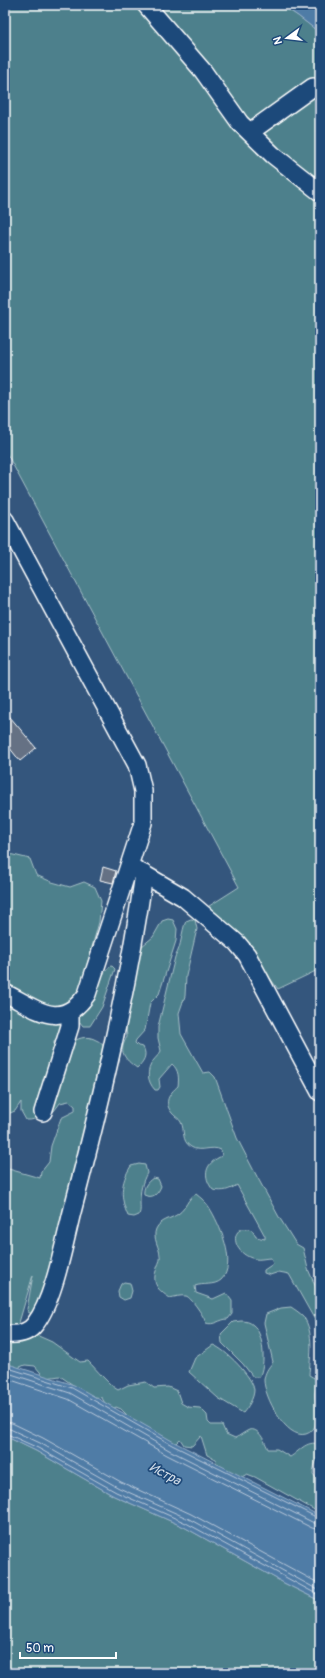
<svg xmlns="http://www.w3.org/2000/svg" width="325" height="1678" viewBox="0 0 325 1678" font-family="Pangolin,sans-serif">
<rect width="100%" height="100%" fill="#34567d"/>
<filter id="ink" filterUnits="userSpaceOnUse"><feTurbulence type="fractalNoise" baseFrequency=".025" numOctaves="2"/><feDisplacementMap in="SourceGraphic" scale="8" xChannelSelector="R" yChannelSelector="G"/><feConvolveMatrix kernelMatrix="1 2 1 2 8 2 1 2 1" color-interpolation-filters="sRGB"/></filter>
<g filter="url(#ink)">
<!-- green -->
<g fill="#4d808c" stroke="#a6c0c6">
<path d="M 5,5 L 281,5 L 298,16 L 320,33 L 320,969 L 278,989 L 238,935 L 206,908 L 239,887 L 5,450 Z"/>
<path d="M 5,853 L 30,859 L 36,875 L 52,882 L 70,887 L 84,882 L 95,887 L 101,901 L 99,922 L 80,990 L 65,1010 L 49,1010 L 5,989 Z"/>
<path d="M 168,919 L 173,920 L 177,929 L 176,941 L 159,994 L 150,1003 L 145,1030 L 136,1040 L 135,1043 L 138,1046 L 143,1047 C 148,1056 143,1062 137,1068 C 124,1059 118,1051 127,1037 L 125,1018 L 136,951 L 153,937 L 162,921 Z"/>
<path d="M 191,919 L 195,920 L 197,929 L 186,976 L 185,996 L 179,1013 L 181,1034 L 203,1073 L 210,1072 L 215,1077 L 237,1138 L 254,1171 L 279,1217 L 296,1244 L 303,1248 L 308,1269 L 320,1297 L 320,1332 L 316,1322 L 289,1274 L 279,1272 L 270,1275 L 264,1273 L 264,1270 L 273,1264 L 271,1258 C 266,1258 260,1260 255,1259 C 229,1253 230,1222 252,1230 L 256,1237 L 265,1239 L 265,1236 L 237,1185 C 229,1190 224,1192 213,1190 C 202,1176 205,1163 222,1156 L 221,1150 C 212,1145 200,1153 191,1147 C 181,1141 185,1130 181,1122 C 179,1118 174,1116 172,1113 C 163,1102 169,1094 178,1086 C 179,1078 179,1070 172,1064 L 159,1079 L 160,1087 L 158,1090 L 155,1090 C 147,1081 146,1071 153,1061 C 156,1057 159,1055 161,1051 L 158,1038 L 158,1027 L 175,957 C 182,946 181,932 186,921 Z"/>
<path d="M 112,966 L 115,969 L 102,1007 L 90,1026 L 83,1026 L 79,1021 L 81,1010 L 96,996 L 99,980 L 109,967 Z"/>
<path d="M 5,1001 L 60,1023 L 62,1028 L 54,1042 L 54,1057 C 66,1047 80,1031 96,1040 C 100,1041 103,1046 106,1048 L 94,1105 L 88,1110 L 91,1119 L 51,1278 L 32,1314 L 28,1312 L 27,1309 L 33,1275 L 18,1326 L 5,1333 L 5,1168 L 40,1178 L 41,1172 L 49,1162 L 51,1146 L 61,1118 L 75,1111 L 75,1106 L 69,1101 L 60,1103 L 54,1111 C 42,1113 38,1121 26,1120 L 21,1111 L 21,1102 L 15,1111 L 5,1115 Z"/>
<path d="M 139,1164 L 145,1165 L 147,1173 C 142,1182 140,1191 140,1202 C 140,1207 141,1210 139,1215 L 134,1217 L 128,1216 C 120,1198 120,1183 131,1166 Z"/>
<path d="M 153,1178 L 158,1179 L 161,1186 C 158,1194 153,1199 144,1195 C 143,1187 147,1182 153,1178 Z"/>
<path d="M 196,1194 C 201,1198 206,1202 209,1207 C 219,1223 238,1264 221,1280 C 214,1286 203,1283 195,1286 L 196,1293 L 213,1299 L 226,1293 L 232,1301 L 232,1314 L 228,1319 C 220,1319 214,1326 206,1323 C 205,1318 191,1297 186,1296 C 181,1295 174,1297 170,1298 C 158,1290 151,1284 157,1268 C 158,1264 161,1260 160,1256 C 160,1248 152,1238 156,1229 C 160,1220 171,1219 178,1214 C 187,1208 187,1198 196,1194 Z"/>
<path d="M 124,1282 L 130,1283 L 132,1291 L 130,1298 L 124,1300 L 119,1297 L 118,1291 L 121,1284 Z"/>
<path d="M 291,1307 C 294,1309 300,1313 303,1316 C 315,1333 310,1357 309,1375 L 316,1379 L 318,1385 C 317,1387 315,1391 315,1393 C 314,1397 316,1402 317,1405 C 319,1416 317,1431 306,1434 C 286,1440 264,1396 264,1380 C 265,1372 268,1368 273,1362 L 264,1323 L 266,1314 L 281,1308 Z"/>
<path d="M 241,1321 C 246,1321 250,1322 253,1325 C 264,1333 266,1366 259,1377 L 253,1377 L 243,1364 L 222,1343 L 221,1334 L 233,1322 Z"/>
<path d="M 34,1334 L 52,1342 L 80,1362 L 88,1361 C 96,1369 110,1386 118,1390 L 128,1385 L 146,1382 L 154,1388 L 168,1387 L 177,1391 L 181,1403 L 188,1407 L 200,1408 L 207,1415 L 208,1422 L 211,1425 L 222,1425 L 226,1434 L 235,1438 C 240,1436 244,1432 249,1430 C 259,1427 265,1442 268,1449 L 277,1449 L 290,1457 C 299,1452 306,1440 319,1444 C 322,1455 313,1463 313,1474 L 320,1483 L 320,1513 L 255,1477 L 247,1474 L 240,1478 L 220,1470 L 215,1459 L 207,1455 L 201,1436 L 192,1446 L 184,1445 L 180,1439 L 173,1446 L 131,1419 L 121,1409 L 116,1407 L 111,1410 L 107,1407 L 102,1398 L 89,1396 L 60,1376 L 45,1378 L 35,1366 L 25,1365 L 15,1369 L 5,1366 L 5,1342 Z"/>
<path d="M 213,1345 C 225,1349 253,1377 254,1390 C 254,1398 248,1407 243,1413 L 218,1398 L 189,1372 L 195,1358 Z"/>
<path d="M 5,1436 L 36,1451 L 114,1496 L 184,1527 L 284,1583 L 320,1601 L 320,1673 L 5,1673 Z"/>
</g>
<!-- water -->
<g fill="#507ba6" stroke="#96b0ca">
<path d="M 282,5 L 320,5 L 320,33 L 298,16 Z"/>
<path d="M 5,1363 L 74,1385 L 174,1442 L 320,1516 L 320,1601 L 284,1583 L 184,1527 L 114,1496 L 36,1451 L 5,1436 Z"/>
</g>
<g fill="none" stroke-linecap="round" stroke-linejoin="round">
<!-- shore -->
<g stroke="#b9cadb" stroke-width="1">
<path d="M 5,1367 L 72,1388 L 172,1445 L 320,1519"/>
<path d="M 5,1372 L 70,1393 L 169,1450 L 314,1523 L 320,1524"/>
<path d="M 5,1378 L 68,1399 L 167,1455 L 312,1528 L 320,1530"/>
<path d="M 5,1422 L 12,1423 L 43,1438 L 121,1482 L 191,1514 L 320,1584"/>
<path d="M 5,1428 L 10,1429 L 40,1443 L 119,1488 L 189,1519 L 320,1591"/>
<path d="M 5,1433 L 38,1448 L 116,1492 L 186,1523 L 320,1596"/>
</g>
</g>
<!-- building -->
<g fill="#657184" stroke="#fff">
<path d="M 5,711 L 36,748 L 20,761 L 5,742 Z"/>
<path d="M 103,867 L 116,871 L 113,883 L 100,880 Z"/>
</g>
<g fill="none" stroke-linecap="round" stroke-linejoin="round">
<!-- minor casing -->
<g stroke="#fff" stroke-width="20">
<g id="minor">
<path d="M 146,5 L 203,71 L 240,123 L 273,155 L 320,192"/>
<path d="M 250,132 L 313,87"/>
<path d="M 5,520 L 137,765 L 143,791 L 143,823 L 87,994 C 61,1032 37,1009 5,993"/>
<path d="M 135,869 L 183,897 L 237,943 L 247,955 L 320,1092"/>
<path d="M 43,1112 L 70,1026 L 70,1012"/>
<path d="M 5,1334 C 16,1335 28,1334 35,1324 C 54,1300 64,1243 72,1212 C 101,1101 128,989 144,874"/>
</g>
</g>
<!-- minor -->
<use href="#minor" stroke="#1f4a7a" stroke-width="17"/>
</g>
</g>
<g text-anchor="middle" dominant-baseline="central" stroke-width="3.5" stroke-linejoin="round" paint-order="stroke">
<!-- water labels -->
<g font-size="13" font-style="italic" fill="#d3dee9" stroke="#1f4a7a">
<text transform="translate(165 1474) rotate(28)">Истра</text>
</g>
</g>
<!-- margin -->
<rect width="325" height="1678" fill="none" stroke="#1f4a7a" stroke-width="20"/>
<rect x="10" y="10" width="305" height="1658" fill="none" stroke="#fff" stroke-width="1.5" filter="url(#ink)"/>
<!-- north arrow -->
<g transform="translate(287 38) rotate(255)" stroke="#1f4a7a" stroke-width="3" paint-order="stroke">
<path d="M0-3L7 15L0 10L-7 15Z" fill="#ffffff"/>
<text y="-6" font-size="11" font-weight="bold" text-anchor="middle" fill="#ffffff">N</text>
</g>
<!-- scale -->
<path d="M20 1652v6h96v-6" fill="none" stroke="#ffffff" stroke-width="2"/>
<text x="26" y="1652" font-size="12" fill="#ffffff" stroke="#1f4a7a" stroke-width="3" paint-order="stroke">50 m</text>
</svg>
